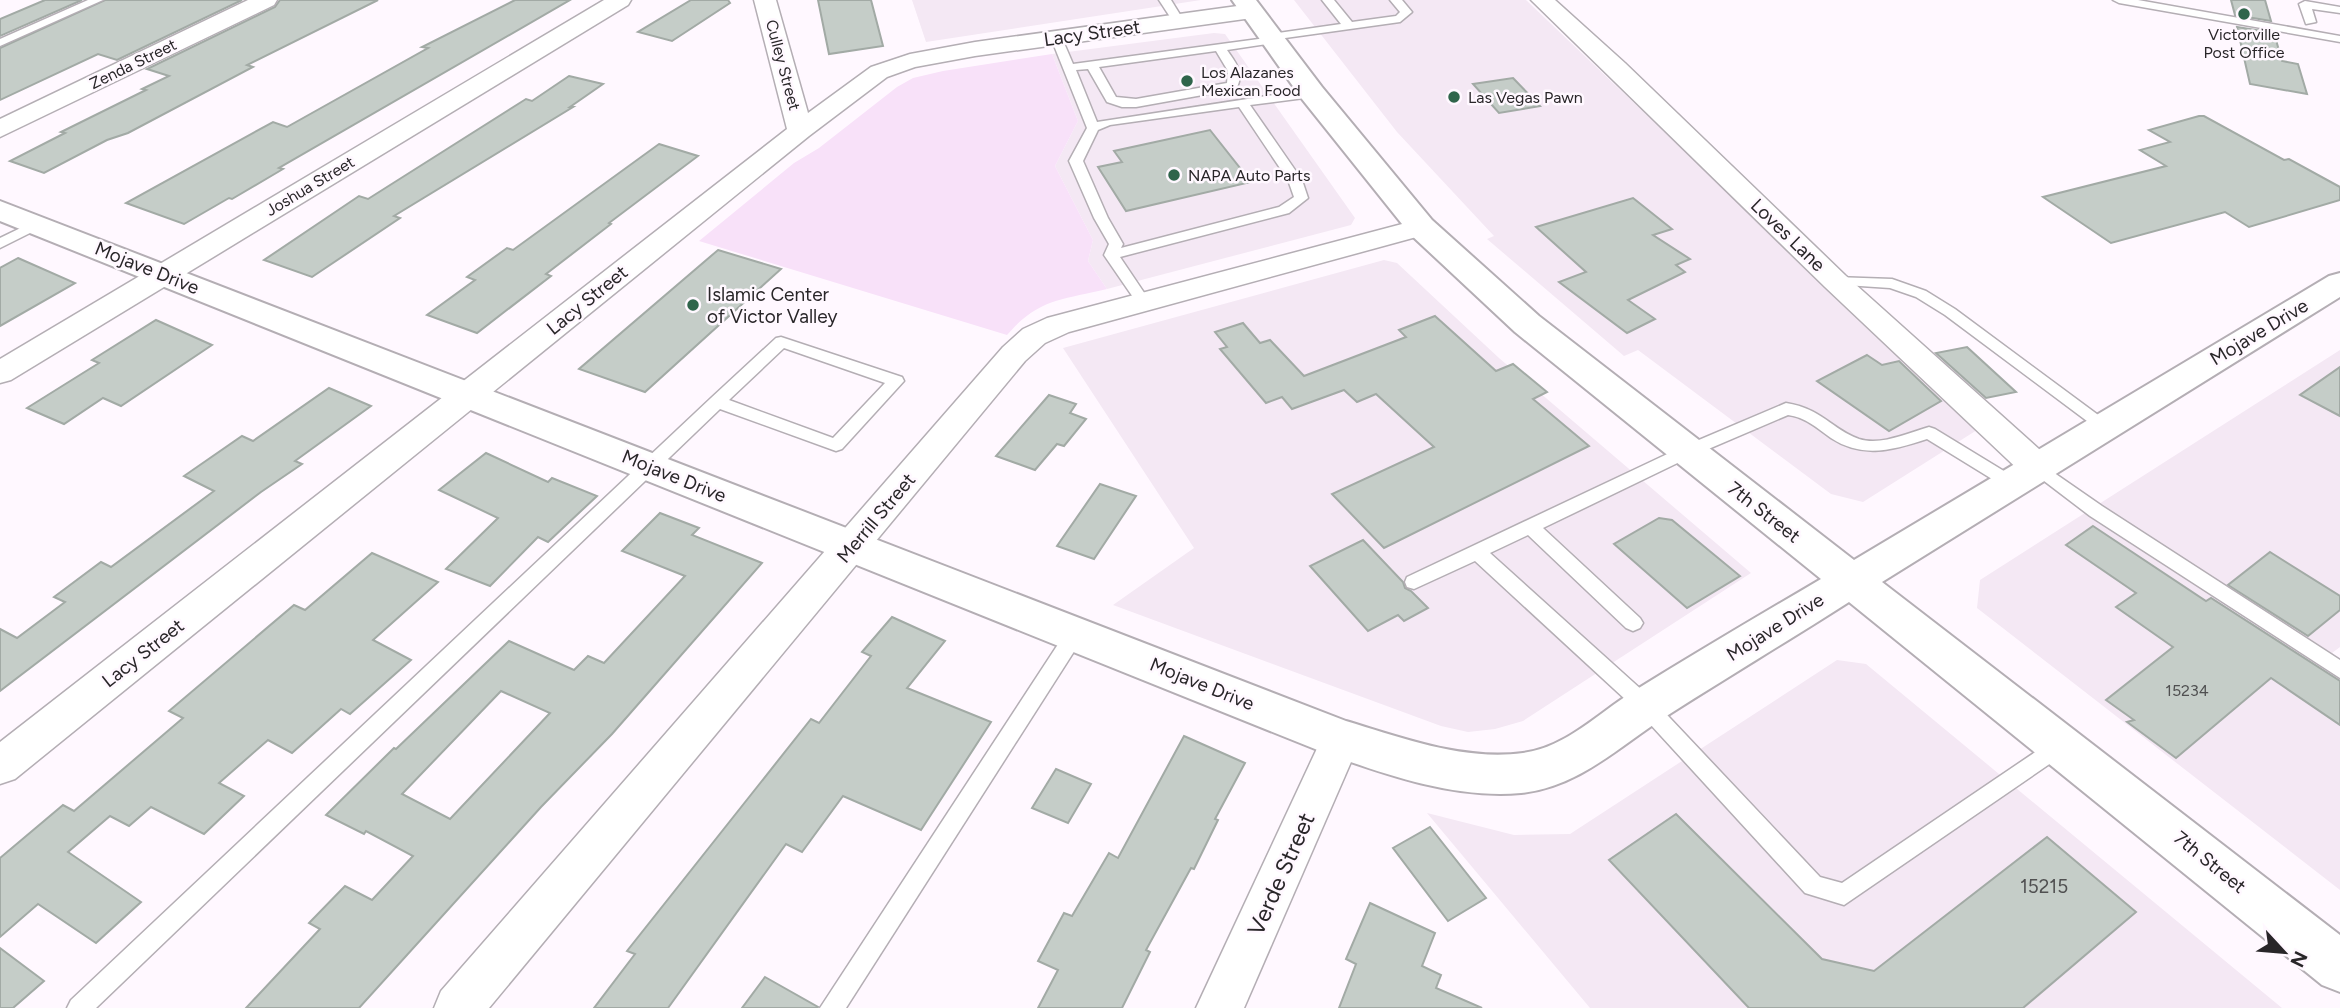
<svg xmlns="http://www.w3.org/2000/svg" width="2340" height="1008" viewBox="0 0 2340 1008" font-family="Figtree,sans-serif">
<rect width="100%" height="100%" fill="#fff8ff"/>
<!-- built -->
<g fill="#f4e8f4">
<path d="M 912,0 L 1201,0 L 926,42 Z"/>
<path d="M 1294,0 L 1526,0 L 1977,430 L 1863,502 L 1831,494 L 1638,350 L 1624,356 L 1487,239 L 1494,236 L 1397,132 Z"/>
<path d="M 1214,33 L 1225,34 L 1355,218 L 1351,225 L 1107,289 L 1088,261 L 1093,240 L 1055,166 L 1078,121 L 1052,54 Z"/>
<path d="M 1384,260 L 1397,263 L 1499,358 L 1751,573 L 1523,721 L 1495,729 L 1468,732 L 1441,726 L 1113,605 L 1194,548 L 1063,348 Z"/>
<path d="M 2340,350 L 2340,647 L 2332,653 L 2340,659 L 2340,890 L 1977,608 L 1980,580 Z"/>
<path d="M 1837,660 L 1866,664 L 2282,1008 L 1590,1008 L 1427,813 L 1514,835 L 1570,834 Z"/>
</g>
<!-- green -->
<path fill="#f8e1f9" d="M 1052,54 L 1078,121 L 1055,166 L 1093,240 L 1088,261 L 1107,289 C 1062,300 1039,298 1007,335 L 699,241 L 794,163 L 819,148 L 897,87 L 913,78 L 943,71 Z"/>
<!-- building -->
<g fill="#c5cdc8" stroke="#a2aaa5" stroke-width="2" fill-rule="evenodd">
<path d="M 45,0 L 82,0 L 0,36 L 0,19 Z"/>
<path d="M 105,0 L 242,0 L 117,60 L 98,54 L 0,100 L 0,48 Z"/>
<path d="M 280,0 L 378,0 L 247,65 L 253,67 L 128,133 L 107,140 L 44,173 L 10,161 L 65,133 L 61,132 L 146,90 L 142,89 L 169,76 L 147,69 L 275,7 Z"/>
<path d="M 515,0 L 570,0 L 279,168 L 283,169 L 232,199 L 229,198 L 184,224 L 126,203 L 273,122 L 287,127 L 428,48 L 422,47 Z"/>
<path d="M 691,0 L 728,0 L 730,3 L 672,41 L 638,32 Z"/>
<path d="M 818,0 L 871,0 L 883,46 L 829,54 Z"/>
<path d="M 2231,0 L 2265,0 L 2271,21 L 2235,15 Z"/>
<path d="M 2237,27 L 2274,33 L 2282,61 L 2298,64 L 2307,94 L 2250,84 Z"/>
<path d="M 569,76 L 603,84 L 570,107 L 573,107 L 394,216 L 400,218 L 312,277 L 264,260 L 359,196 L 368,199 L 526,99 L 532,101 Z"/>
<path d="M 1513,78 L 1540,106 L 1499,113 L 1473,84 Z"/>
<path d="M 2199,116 L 2204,116 L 2284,160 L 2289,159 L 2340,187 L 2340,200 L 2249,227 L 2225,212 L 2111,243 L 2043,197 L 2166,166 L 2140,150 L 2170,142 L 2149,130 Z"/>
<path d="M 1210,130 L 1251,182 L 1126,211 L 1098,167 L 1122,162 L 1114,151 Z"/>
<path d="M 659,144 L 698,156 L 609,223 L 611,224 L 546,274 L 551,276 L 477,333 L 427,315 L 475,280 L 467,277 L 507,248 L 513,250 Z"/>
<path d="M 1633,198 L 1672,229 L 1653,235 L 1690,259 L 1676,265 L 1685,272 L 1628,300 L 1655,319 L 1627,333 L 1559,282 L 1586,272 L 1536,227 Z"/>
<path d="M 718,250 L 781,269 L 645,392 L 579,369 Z"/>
<path d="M 18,258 L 75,283 L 0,326 L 0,268 Z"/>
<path d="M 1435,316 L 1496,371 L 1513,364 L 1547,392 L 1533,399 L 1589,446 L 1384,548 L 1332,494 L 1434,447 L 1376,394 L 1357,402 L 1344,390 L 1292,409 L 1282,397 L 1266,403 L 1220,349 L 1227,347 L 1215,332 L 1243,323 L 1260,343 L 1270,340 L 1304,376 L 1406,337 L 1399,330 Z"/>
<path d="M 156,320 L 212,345 L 121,406 L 103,398 L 64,424 L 27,408 L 99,363 L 92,360 Z"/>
<path d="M 1967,347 L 2016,392 L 1986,398 L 1936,353 Z"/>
<path d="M 1867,355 L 1882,365 L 1899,361 L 1941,401 L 1889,431 L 1817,381 Z"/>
<path d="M 2340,367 L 2340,416 L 2300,395 Z"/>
<path d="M 329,388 L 371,406 L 295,461 L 302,464 L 261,492 L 0,691 L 0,629 L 17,638 L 65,602 L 54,597 L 101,562 L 111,567 L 214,491 L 184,476 L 242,436 L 253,441 Z"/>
<path d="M 1049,395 L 1076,404 L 1070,413 L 1086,419 L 1064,446 L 1057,444 L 1035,470 L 996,456 Z"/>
<path d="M 486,453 L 548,482 L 552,478 L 597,496 L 548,542 L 538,537 L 490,586 L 446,569 L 498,518 L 439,490 Z"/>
<path d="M 1100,484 L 1136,496 L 1094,559 L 1057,546 Z"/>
<path d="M 660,513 L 699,528 L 692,535 L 762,563 L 612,734 L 541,807 L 359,1008 L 246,1008 L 320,929 L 309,923 L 345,886 L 372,900 L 413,856 L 366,831 L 364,834 L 326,815 L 394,748 L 396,749 L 509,641 L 574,670 L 588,656 L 604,663 L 685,576 L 622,551 ZM 501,691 L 550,713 L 450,819 L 402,794 Z"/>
<path d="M 1659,518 L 1672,520 L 1740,576 L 1687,608 L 1614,544 Z"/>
<path d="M 2093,526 L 2206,601 L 2211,598 L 2340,681 L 2340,725 L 2271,678 L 2176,758 L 2127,722 L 2134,720 L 2106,700 L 2173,647 L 2116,607 L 2136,593 L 2066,545 Z"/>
<path d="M 1363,540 L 1403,582 L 1405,588 L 1411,591 L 1428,608 L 1404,621 L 1398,615 L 1368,631 L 1310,566 Z"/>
<path d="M 2270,552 L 2340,596 L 2340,610 L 2308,636 L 2228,585 Z"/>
<path d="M 372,553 L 438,582 L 373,640 L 411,660 L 350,714 L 341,709 L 292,753 L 268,740 L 219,783 L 244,796 L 204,834 L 151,807 L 129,826 L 110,816 L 68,852 L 141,902 L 96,943 L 38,904 L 0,937 L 0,858 L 63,805 L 74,811 L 183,718 L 169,711 L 294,605 L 305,610 Z"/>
<path d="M 892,617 L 945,641 L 907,688 L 991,722 L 921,830 L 843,796 L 802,852 L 786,844 L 668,1008 L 594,1008 L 635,954 L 627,951 L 811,719 L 819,723 L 871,656 L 862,652 Z"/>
<path d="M 1184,736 L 1245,763 L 1215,819 L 1218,820 L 1194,869 L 1191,868 L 1146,950 L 1150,952 L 1122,1008 L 1038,1008 L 1058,970 L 1038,961 L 1064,913 L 1072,916 L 1109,853 L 1118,858 Z"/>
<path d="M 1056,769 L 1091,784 L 1068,823 L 1032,808 Z"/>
<path d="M 1676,814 L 1822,959 L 1874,971 L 2047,837 L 2136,912 L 2023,1008 L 1749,1008 L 1609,860 Z"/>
<path d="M 1430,827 L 1486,898 L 1448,921 L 1393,848 Z"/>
<path d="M 1370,903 L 1435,933 L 1422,966 L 1441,975 L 1436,988 L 1482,1008 L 1339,1008 L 1356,964 L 1346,959 Z"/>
<path d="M 0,948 L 44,981 L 13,1008 L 0,1008 Z"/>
<path d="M 765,977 L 818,1007 L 817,1008 L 742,1008 Z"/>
</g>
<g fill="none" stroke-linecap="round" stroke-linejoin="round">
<!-- lane casing -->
<g stroke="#b4aeb4" stroke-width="3">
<g id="lane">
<path d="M 88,0 L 103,0 L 0,46 L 0,39 Z"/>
<path d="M 1159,0 L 1171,0 L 1184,21 L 1182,23 L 1174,23 Z"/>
<path d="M 1322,0 L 1334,0 L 1352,22 L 1396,16 L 1400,12 L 1390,0 L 1402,0 L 1412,12 L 1400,22 L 1278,39 L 1273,43 L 1227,50 C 1236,63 1245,73 1236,89 L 1136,107 L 1122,107 L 1107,102 L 1088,69 L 1076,70 L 1097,122 L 1312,89 L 1318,93 L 1312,97 L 1250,105 L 1302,180 L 1308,198 L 1289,213 L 1120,257 L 1149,300 L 1142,305 L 1137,303 L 1104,255 L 1109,244 L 1094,218 L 1069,161 L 1087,128 L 1051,38 L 1061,36 L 1073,64 L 1266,38 L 1271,34 L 1341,24 ZM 1216,51 L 1228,71 L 1227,83 L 1136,99 L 1116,97 L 1099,67 ZM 1239,107 L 1288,180 L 1294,197 L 1279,207 L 1121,248 L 1123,244 L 1108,218 L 1083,161 L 1098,130 L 1110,125 Z"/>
<path d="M 2113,0 L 2138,0 L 2340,36 L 2340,42 L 2119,3 Z"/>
<path d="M 2305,1 L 2340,7 L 2340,13 L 2312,9 L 2316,22 L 2306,24 L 2299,4 Z"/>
<path d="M 37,220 L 42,221 L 42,227 L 0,248 L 0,238 Z"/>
<path d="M 1835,277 L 1892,279 L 1926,291 L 1955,309 L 2113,426 L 2105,432 L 2099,430 L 1945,315 L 1916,297 L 1890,288 L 1830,284 L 1828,281 Z"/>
<path d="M 781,337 L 902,377 L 904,381 L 842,449 L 836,451 L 720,409 L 96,1008 L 67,1008 L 71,1000 L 711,398 L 776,338 ZM 784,348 L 885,383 L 833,438 L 729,400 Z"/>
<path d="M 1786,403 C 1823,409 1831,429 1859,439 C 1881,446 1908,433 1929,427 L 1935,429 L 2017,479 L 2020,483 L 2017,487 L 2005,487 L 1927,439 C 1893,450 1863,459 1831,438 C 1817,428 1805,417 1788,415 L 1692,456 L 1543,528 L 1640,618 L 1643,623 L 1640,628 L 1633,631 L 1626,628 L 1528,535 L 1490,553 L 1653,700 L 1820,877 L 1842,883 L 2053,740 L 2060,737 L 2067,740 L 2070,746 L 2067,752 L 1844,905 L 1805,893 L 1639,712 L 1475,561 L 1414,589 L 1407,587 L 1405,582 L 1407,577 L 1680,448 Z"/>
<path d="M 2037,461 L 2102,506 L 2340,660 L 2340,678 L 2090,516 L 2031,471 L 2028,467 Z"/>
<path d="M 1075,626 L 1082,629 L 1085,634 L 1082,639 L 846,1008 L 820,1008 L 1068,629 Z"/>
</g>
</g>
<!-- street casing -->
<g stroke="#b4aeb4" stroke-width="3">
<g id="street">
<path d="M 248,0 L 277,0 L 274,5 L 0,137 L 0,119 Z"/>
<path d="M 604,0 L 631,0 L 628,5 L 11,380 L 0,383 L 0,359 Z"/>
<path d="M 754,0 L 776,0 L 808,113 L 871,67 L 910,54 L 975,42 L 1252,4 L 1260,6 L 1263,11 L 1260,16 L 1252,18 L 975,56 L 915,67 L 887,77 L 809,136 L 15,779 L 0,784 L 0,742 L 787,129 Z"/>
<path d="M 1531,0 L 1555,0 L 1625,63 L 1845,275 L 2049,458 L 2054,467 L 2049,476 L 2037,479 L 2025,476 L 1825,287 Z"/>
<path d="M 1421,219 L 1431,221 L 1435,227 L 1431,233 L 1069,332 L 1045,343 L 1025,361 L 489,1008 L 434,1008 L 441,991 L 1003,347 L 1023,329 L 1047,318 Z"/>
<path d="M 1341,721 L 1355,727 L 1361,739 L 1244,1008 L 1196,1008 L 1327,727 Z"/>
</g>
</g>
<!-- secondary casing -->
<g stroke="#b4aeb4" stroke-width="4">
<path id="secondary" d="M 1232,0 L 1256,0 L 1322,87 L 1432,220 L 1539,316 L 1854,560 L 2329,276 L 2340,273 L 2340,297 L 1882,582 L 2340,935 L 2340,992 L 2322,985 L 1849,602 C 1788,641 1726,678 1665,717 C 1618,747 1579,787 1521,793 C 1455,799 1387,775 1325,753 L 0,221 L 0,201 L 1346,721 C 1403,738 1463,761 1523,753 C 1567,747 1598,713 1634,691 C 1695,653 1758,616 1821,579 L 1515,332 L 1410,234 L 1302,99 Z"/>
</g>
<!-- lane -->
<use href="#lane" fill="#fff" fill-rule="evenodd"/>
<!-- street -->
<use href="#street" fill="#fff" fill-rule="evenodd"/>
<!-- secondary -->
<use href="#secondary" fill="#fff" fill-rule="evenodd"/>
</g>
<!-- markers -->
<g fill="#2f654b" stroke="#fff8ff" stroke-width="2.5">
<circle cx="2244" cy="14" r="7"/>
<circle cx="1187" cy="81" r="7"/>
<circle cx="1454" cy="97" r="7"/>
<circle cx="1174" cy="175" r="7"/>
<circle cx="693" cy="305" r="7"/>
</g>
<g text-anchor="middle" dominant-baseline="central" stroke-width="5" stroke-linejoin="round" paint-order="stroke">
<!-- far-poi labels -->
<g font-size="16" fill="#292629" stroke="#fff8ff" text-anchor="start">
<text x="2244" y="34" text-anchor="middle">Victorville<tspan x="2244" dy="18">Post Office</tspan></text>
<text x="1201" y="72">Los Alazanes<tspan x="1201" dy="18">Mexican Food</tspan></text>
<text x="1468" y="97">Las Vegas Pawn</text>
<text x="1188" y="175">NAPA Auto Parts</text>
</g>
<!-- far-street labels -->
<g font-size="16" fill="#292629" stroke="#fff8ff">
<text transform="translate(133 64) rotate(-26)">Zenda Street</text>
<text transform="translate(783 65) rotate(75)">Culley Street</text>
<text transform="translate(310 186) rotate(-31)">Joshua Street</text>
</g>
<!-- number labels -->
<g font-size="16" fill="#505051">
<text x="2187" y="690">15234</text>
</g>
<!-- street labels -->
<g font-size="19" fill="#292629" stroke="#fff8ff">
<text transform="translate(1092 33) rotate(-8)">Lacy Street</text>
<text transform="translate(1788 235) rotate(44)">Loves Lane</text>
<text transform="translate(147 268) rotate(22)">Mojave Drive</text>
<text transform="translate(587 300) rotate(-39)">Lacy Street</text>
<text transform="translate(2259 332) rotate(-31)">Mojave Drive</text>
<text transform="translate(674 476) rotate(22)">Mojave Drive</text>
<text transform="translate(1764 512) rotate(38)">7th Street</text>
<text transform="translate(876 518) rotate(-50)">Merrill Street</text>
<text transform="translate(1775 627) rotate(-32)">Mojave Drive</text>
<text transform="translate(143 653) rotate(-38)">Lacy Street</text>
<text transform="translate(1202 684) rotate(22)">Mojave Drive</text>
<text transform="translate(2210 862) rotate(39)">7th Street</text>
</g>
<!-- poi labels -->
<g font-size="19" fill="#292629" stroke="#fff8ff" text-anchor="start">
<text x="707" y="294">Islamic Center<tspan x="707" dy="22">of Victor Valley</tspan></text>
</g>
<!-- near-number labels -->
<g font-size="19" fill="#505051">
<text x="2044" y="886">15215</text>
</g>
<!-- near-street labels -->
<g font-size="23" fill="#292629" stroke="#fff8ff">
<text transform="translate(1281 874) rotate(-66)">Verde Street</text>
</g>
</g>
<!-- north arrow -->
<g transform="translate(2284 952) rotate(116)" stroke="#fff8ff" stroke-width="5" paint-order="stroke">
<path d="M0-5L12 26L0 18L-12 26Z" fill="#292629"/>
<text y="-10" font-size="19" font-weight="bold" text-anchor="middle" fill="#292629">N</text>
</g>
</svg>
